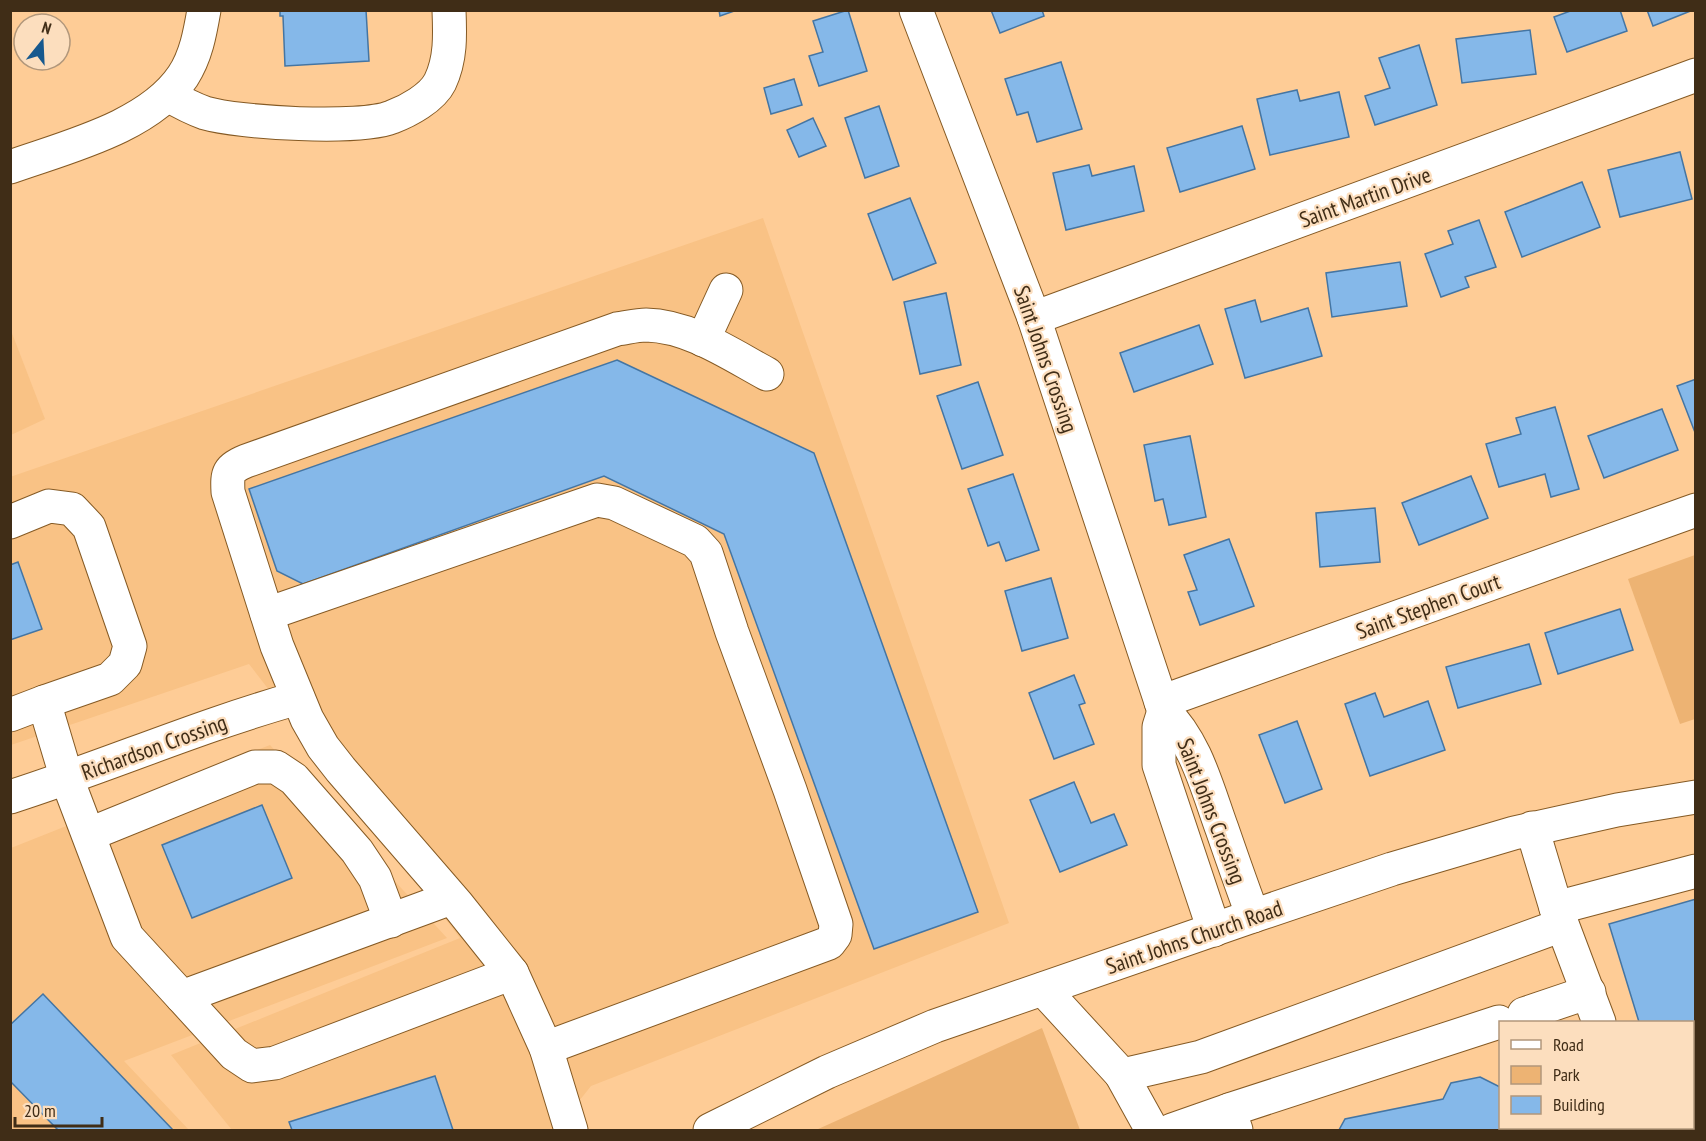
<svg xmlns="http://www.w3.org/2000/svg" width="1706" height="1141" viewBox="0 0 1706 1141" font-family="'PT Sans Narrow',sans-serif">
<rect width="100%" height="100%" fill="#fecc96"/>
<!-- built -->
<g fill="#f9c285">
<path d="M 763,218 L 1009,923 L 591,1086 L 556,1130 L 232,1130 L 171,1055 L 460,938 L 249,664 L 11,745 L 10,477 Z"/>
<path d="M 10,328 L 45,419 L 11,435 L 10,435 Z"/>
<path d="M 270,745 L 447,938 L 124,1061 L 189,1130 L 11,1130 L 11,848 Z"/>
</g>
<!-- green -->
<g fill="#edb373">
<path d="M 1695,555 L 1695,719 L 1680,724 L 1628,579 Z"/>
<path d="M 1042,1028 L 1080,1130 L 816,1130 Z"/>
</g>
<!-- building -->
<g fill="#85b8e9" stroke="#4475a3" stroke-width="1.5">
<path d="M 280,10 L 366,10 L 369,61 L 285,66 L 283,16 L 280,16 Z"/>
<path d="M 719,10 L 737,10 L 720,16 Z"/>
<path d="M 848,10 L 867,71 L 819,86 L 809,56 L 823,52 L 813,21 Z"/>
<path d="M 991,10 L 1042,10 L 1044,16 L 1000,33 Z"/>
<path d="M 1573,10 L 1620,10 L 1627,31 L 1567,52 L 1554,17 Z"/>
<path d="M 1647,10 L 1693,10 L 1653,26 Z"/>
<path d="M 1530,30 L 1536,74 L 1462,83 L 1456,39 Z"/>
<path d="M 1419,45 L 1437,105 L 1375,125 L 1365,96 L 1390,88 L 1379,58 Z"/>
<path d="M 1061,62 L 1082,129 L 1037,142 L 1028,112 L 1017,115 L 1005,79 Z"/>
<path d="M 794,79 L 802,105 L 771,114 L 764,88 Z"/>
<path d="M 1297,90 L 1300,101 L 1339,92 L 1349,137 L 1270,155 L 1257,99 Z"/>
<path d="M 879,106 L 899,166 L 865,178 L 845,118 Z"/>
<path d="M 813,118 L 826,146 L 799,157 L 787,130 Z"/>
<path d="M 1242,126 L 1255,169 L 1180,192 L 1167,148 Z"/>
<path d="M 1680,152 L 1692,199 L 1620,217 L 1608,170 Z"/>
<path d="M 1089,165 L 1092,176 L 1134,166 L 1144,211 L 1066,230 L 1053,173 Z"/>
<path d="M 1582,182 L 1600,227 L 1522,257 L 1505,212 Z"/>
<path d="M 910,198 L 936,263 L 893,280 L 868,214 Z"/>
<path d="M 1479,220 L 1496,267 L 1465,277 L 1469,287 L 1441,297 L 1425,254 L 1453,244 L 1448,231 Z"/>
<path d="M 1400,262 L 1407,306 L 1332,317 L 1326,273 Z"/>
<path d="M 946,293 L 961,365 L 920,374 L 904,302 Z"/>
<path d="M 1255,300 L 1261,322 L 1308,308 L 1322,356 L 1245,378 L 1225,309 Z"/>
<path d="M 1199,325 L 1213,364 L 1134,392 L 1120,353 Z"/>
<path d="M 617,360 L 814,453 L 978,912 L 874,949 L 724,534 L 604,476 L 303,584 L 277,571 L 249,489 Z"/>
<path d="M 1696,379 L 1696,435 L 1677,386 Z"/>
<path d="M 978,382 L 1003,455 L 962,469 L 937,396 Z"/>
<path d="M 1555,407 L 1579,489 L 1551,497 L 1545,474 L 1499,487 L 1486,444 L 1521,434 L 1516,418 Z"/>
<path d="M 1662,409 L 1678,450 L 1604,478 L 1588,436 Z"/>
<path d="M 1190,436 L 1206,517 L 1169,525 L 1163,499 L 1155,501 L 1144,445 Z"/>
<path d="M 1013,474 L 1039,550 L 1006,561 L 999,542 L 988,546 L 968,489 Z"/>
<path d="M 1471,476 L 1488,518 L 1419,545 L 1402,503 Z"/>
<path d="M 1375,508 L 1380,562 L 1320,567 L 1316,513 Z"/>
<path d="M 1229,539 L 1254,606 L 1200,625 L 1188,592 L 1197,590 L 1184,555 Z"/>
<path d="M 18,562 L 42,629 L 10,640 L 10,565 Z"/>
<path d="M 1051,578 L 1068,638 L 1022,651 L 1005,591 Z"/>
<path d="M 1620,609 L 1633,650 L 1558,674 L 1545,633 Z"/>
<path d="M 1529,644 L 1541,684 L 1458,708 L 1446,667 Z"/>
<path d="M 1074,675 L 1085,703 L 1079,705 L 1094,744 L 1054,759 L 1029,693 Z"/>
<path d="M 1375,693 L 1384,717 L 1428,701 L 1445,750 L 1370,776 L 1345,704 Z"/>
<path d="M 1297,721 L 1322,789 L 1285,803 L 1259,735 Z"/>
<path d="M 1074,782 L 1091,823 L 1114,814 L 1127,845 L 1060,872 L 1030,800 Z"/>
<path d="M 262,805 L 292,878 L 192,918 L 162,845 Z"/>
<path d="M 1696,899 L 1696,1115 L 1692,1116 L 1692,1022 L 1639,1022 L 1609,924 Z"/>
<path d="M 43,994 L 173,1130 L 58,1130 L 10,1081 L 10,1025 Z"/>
<path d="M 435,1076 L 453,1130 L 292,1130 L 289,1122 Z"/>
<path d="M 1480,1077 L 1500,1087 L 1500,1128 L 1582,1128 L 1583,1130 L 1339,1130 L 1345,1119 L 1443,1099 L 1451,1083 Z"/>
</g>
<g fill="none" stroke-linecap="round" stroke-linejoin="round">
<!-- minor casing -->
<g stroke="#855a24" stroke-width="35">
<g id="minor">
<path d="M 916,10 L 1034,318 L 1164,711 C 1196,742 1207,788 1222,829 C 1232,858 1242,887 1253,916"/>
<path d="M 168,95 C 180,102 191,108 205,113 C 239,123 360,130 392,117 C 408,111 432,98 440,82 C 451,59 450,35 449,10"/>
<path d="M 10,167 C 66,147 149,127 183,76 C 196,56 200,33 204,10"/>
<path d="M 1034,318 L 1696,75"/>
<path d="M 703,340 L 726,290"/>
<path d="M 10,522 L 49,506 L 72,509 L 89,527 L 130,646 L 125,664 L 110,679 L 44,702"/>
<path d="M 267,614 L 597,500 L 614,503 L 695,541 L 706,553 L 732,632 L 790,790 L 836,924 L 835,935 L 829,943 L 546,1048"/>
<path d="M 1161,702 L 1696,510"/>
<path d="M 1164,711 L 1159,727 L 1159,765 L 1214,930"/>
<path d="M 10,715 L 44,702 L 67,779 L 127,937 L 182,997 L 451,898"/>
<path d="M 10,797 C 107,766 201,725 298,698"/>
<path d="M 1532,828 L 1556,908 L 1599,1022"/>
<path d="M 90,834 L 255,767 L 276,767 L 294,779 L 357,851 L 375,878 L 391,921"/>
<path d="M 1556,908 L 1696,871"/>
<path d="M 1043,989 L 1121,1074 L 1127,1074 L 1201,1057 L 1562,925"/>
<path d="M 182,997 L 234,1054 L 252,1066 L 275,1063 L 512,973"/>
<path d="M 1524,1014 L 1589,992"/>
<path d="M 1121,1074 L 1152,1130"/>
<path d="M 1635,1128 L 1636,1130"/>
<path d="M 571,1130 L 546,1048 L 512,973 L 457,904 L 341,770 L 323,747 L 307,719 L 277,646 L 228,492 C 227,472 228,469 246,461 L 617,329 C 626,328 636,325 646,325 C 690,326 730,354 767,374"/>
<path d="M 710,1130 L 827,1072 L 935,1026 L 1253,916 L 1392,869 L 1514,833 L 1617,810 L 1696,797"/>
<path d="M 1172,1130 L 1229,1110"/>
<path d="M 1236,1130 L 1229,1110 L 1499,1022"/>
</g>
</g>
<!-- minor -->
<use href="#minor" stroke="#fff" stroke-width="33"/>
</g>
<g text-anchor="middle" dominant-baseline="central" stroke-width="4.5" stroke-linejoin="round" paint-order="stroke">
<!-- street labels -->
<g font-size="22" fill="#402d17" stroke="#fcdebe">
<text transform="translate(1365 197) rotate(-20)">Saint Martin Drive</text>
<text transform="translate(1046 359) rotate(71)">Saint Johns Crossing</text>
<text transform="translate(1428 606) rotate(-20)">Saint Stephen Court</text>
<text transform="translate(154 747) rotate(-20)">Richardson Crossing</text>
<text transform="translate(1212 811) rotate(69)">Saint Johns Crossing</text>
<text transform="translate(1194 937) rotate(-19)">Saint Johns Church Road</text>
</g>
</g>
<!-- border -->
<rect width="1706" height="1141" fill="none" stroke="#402d17" stroke-width="24"/>
<!-- legend -->
<rect x="1499" y="1021" width="195" height="108" fill="#fcdebe" stroke="#b1977b" stroke-width="1.5"/>
<rect x="1511" y="1040" width="30" height="9" fill="#ffffff" stroke="#b1977b" stroke-width="1.5"/>
<text x="1553" y="1051" font-size="18" fill="#402d17">Road</text>
<rect x="1511" y="1066" width="30" height="18" fill="#edb373" stroke="#b1977b" stroke-width="1.5"/>
<text x="1553" y="1081" font-size="18" fill="#402d17">Park</text>
<rect x="1511" y="1096" width="30" height="18" fill="#85b8e9" stroke="#b1977b" stroke-width="1.5"/>
<text x="1553" y="1111" font-size="18" fill="#402d17">Building</text>
<!-- north arrow -->
<g transform="translate(42 42) rotate(18)"><circle r="28" fill="#fcdebe" stroke="#b1977b" stroke-width="1.5"/>
<path d="M0-4.5L10 22L0 15L-10 22Z" fill="#17598e"/>
<text y="-9" font-size="16" font-weight="bold" text-anchor="middle" fill="#402d17">N</text>
</g>
<!-- scale -->
<path d="M15 1117v9h87v-9" fill="none" stroke="#402d17" stroke-width="3"/>
<text x="24" y="1117" font-size="18" fill="#402d17" stroke="#fcdebe" stroke-width="4.5" paint-order="stroke">20 m</text>
</svg>
